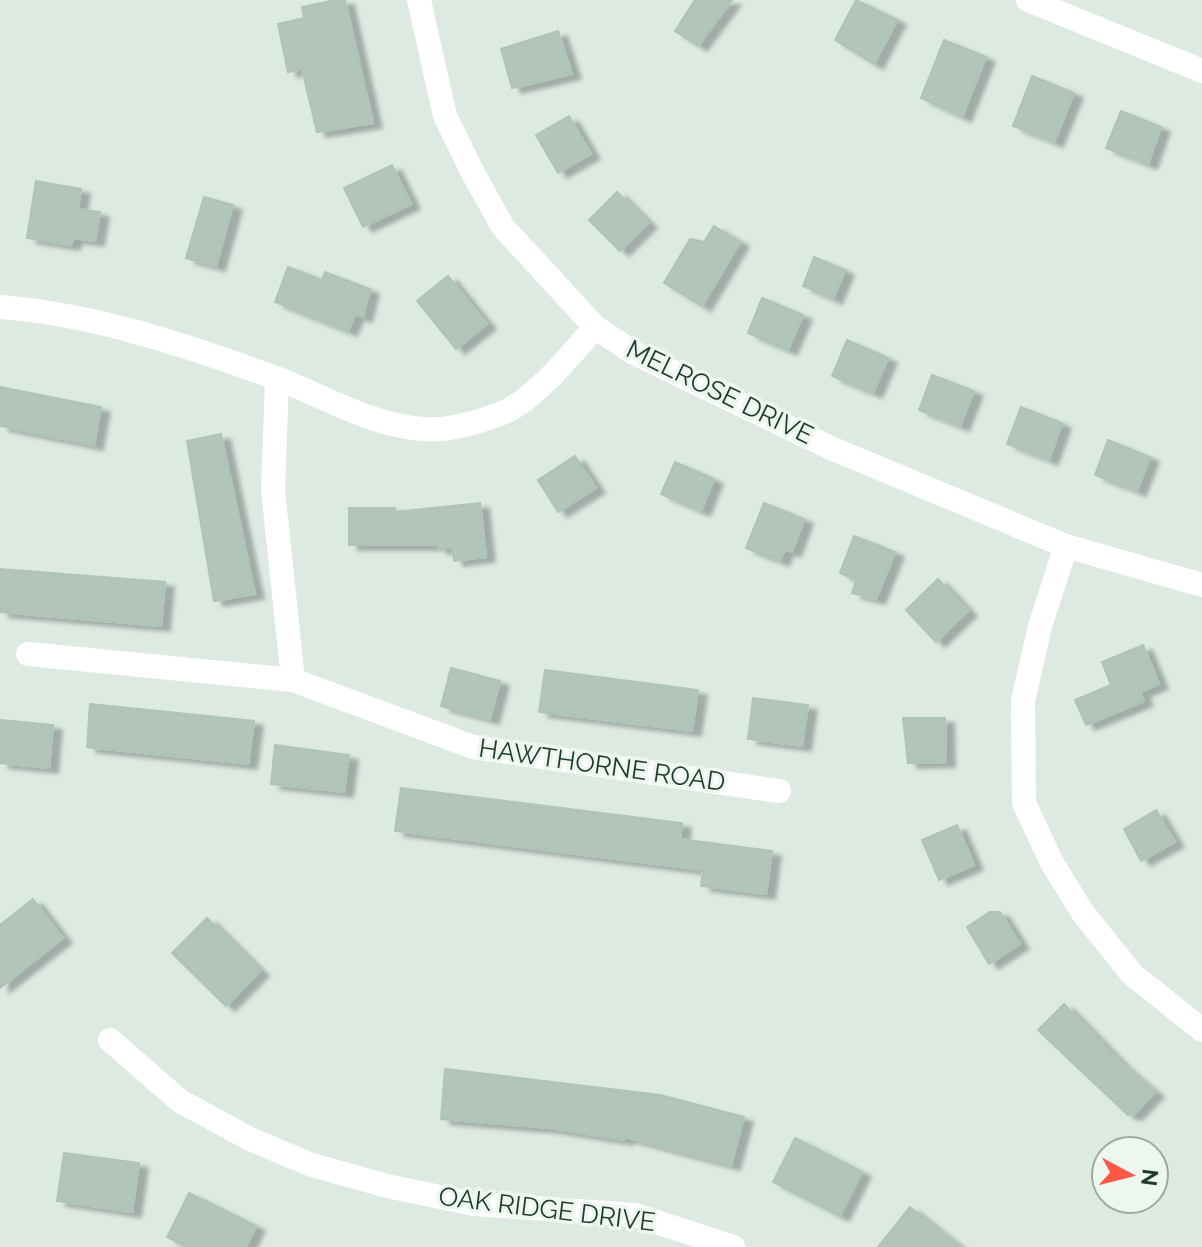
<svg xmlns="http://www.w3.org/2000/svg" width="1202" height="1247" viewBox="0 0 1202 1247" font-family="Raleway,sans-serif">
<defs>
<filter id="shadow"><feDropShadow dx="9" dy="5" stdDeviation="2" flood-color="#0004"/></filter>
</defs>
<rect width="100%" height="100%" fill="#dceae2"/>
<!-- building -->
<g fill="#b1c5ba" stroke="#aec4b8" stroke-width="2" filter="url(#shadow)">
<path d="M 336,0 L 345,0 L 373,123 L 317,132 L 302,69 L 288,72 L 278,24 L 304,18 L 302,7 Z"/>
<path d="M 695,0 L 732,0 L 698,46 L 675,31 Z"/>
<path d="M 856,0 L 897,20 L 874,64 L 835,40 Z"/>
<path d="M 558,31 L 572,74 L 512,88 L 501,49 Z"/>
<path d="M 944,40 L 986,57 L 962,117 L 921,98 Z"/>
<path d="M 1032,76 L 1074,93 L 1054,142 L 1013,126 Z"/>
<path d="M 1121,111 L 1161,127 L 1148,164 L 1106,148 Z"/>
<path d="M 569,116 L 591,154 L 558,173 L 536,135 Z"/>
<path d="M 392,165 L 411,204 L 363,227 L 344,188 Z"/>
<path d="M 36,181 L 81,189 L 78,209 L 100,212 L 95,241 L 73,238 L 71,245 L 27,238 Z"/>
<path d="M 617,192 L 648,223 L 620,251 L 589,220 Z"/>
<path d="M 204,197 L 233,205 L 216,266 L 186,258 Z"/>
<path d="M 714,226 L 740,242 L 702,306 L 664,283 L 690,239 L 704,242 Z"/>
<path d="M 814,257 L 845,270 L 833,299 L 803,286 Z"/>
<path d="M 288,267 L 322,280 L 325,272 L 370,289 L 363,317 L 355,314 L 348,331 L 275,302 Z"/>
<path d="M 448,276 L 487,324 L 456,349 L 417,301 Z"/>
<path d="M 762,298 L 803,315 L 788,350 L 748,333 Z"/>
<path d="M 847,340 L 888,358 L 873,393 L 832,376 Z"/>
<path d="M 932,375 L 974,391 L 960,426 L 919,410 Z"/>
<path d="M 0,387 L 101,407 L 94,445 L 0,426 Z"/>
<path d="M 1021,407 L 1062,423 L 1049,460 L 1007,444 Z"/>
<path d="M 221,434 L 255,594 L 214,601 L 187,441 Z"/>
<path d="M 1108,440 L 1150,457 L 1137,491 L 1095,475 Z"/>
<path d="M 575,456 L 596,488 L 558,512 L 538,480 Z"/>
<path d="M 675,462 L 714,479 L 701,511 L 661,494 Z"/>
<path d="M 480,503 L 486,557 L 454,561 L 452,547 L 439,549 L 438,545 L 349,545 L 349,508 L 395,508 L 395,512 Z"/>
<path d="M 764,503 L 804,519 L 792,552 L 785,549 L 780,561 L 746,548 Z"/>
<path d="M 854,536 L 895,552 L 876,599 L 852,593 L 856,580 L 840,573 Z"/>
<path d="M 0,569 L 165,582 L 161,626 L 0,612 Z"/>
<path d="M 938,579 L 968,611 L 936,642 L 906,610 Z"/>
<path d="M 1143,645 L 1159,684 L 1140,692 L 1144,701 L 1086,725 L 1075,700 L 1111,685 L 1102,662 Z"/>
<path d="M 451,668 L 500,681 L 490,719 L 441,706 Z"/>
<path d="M 545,670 L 698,690 L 692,731 L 539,712 Z"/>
<path d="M 753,698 L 808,705 L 802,746 L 748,739 Z"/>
<path d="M 90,704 L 254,721 L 248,764 L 87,747 Z"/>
<path d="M 903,718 L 945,718 L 946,762 L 908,763 Z"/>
<path d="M 0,720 L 53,725 L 49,768 L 0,763 Z"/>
<path d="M 275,745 L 349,755 L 344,792 L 271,784 Z"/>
<path d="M 401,788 L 682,823 L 680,839 L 772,851 L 766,894 L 701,886 L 703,870 L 395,831 Z"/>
<path d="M 1156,810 L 1175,842 L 1141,861 L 1124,829 Z"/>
<path d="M 957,825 L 974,865 L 939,880 L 922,840 Z"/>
<path d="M 33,899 L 63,938 L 0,988 L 0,925 Z"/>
<path d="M 990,912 L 1000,912 L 1020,944 L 989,964 L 967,927 Z"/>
<path d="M 207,918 L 260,971 L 226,1006 L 172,953 Z"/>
<path d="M 1064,1004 L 1122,1064 L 1155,1092 L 1134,1114 L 1128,1115 L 1038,1030 Z"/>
<path d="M 445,1069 L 660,1095 L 744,1117 L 731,1165 L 625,1137 L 624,1140 L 550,1128 L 441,1119 Z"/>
<path d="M 795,1138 L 862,1172 L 840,1216 L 773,1182 Z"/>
<path d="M 64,1153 L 139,1163 L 132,1212 L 57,1201 Z"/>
<path d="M 189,1193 L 256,1226 L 246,1247 L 187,1247 L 167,1237 Z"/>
<path d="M 910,1207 L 960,1247 L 878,1247 Z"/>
</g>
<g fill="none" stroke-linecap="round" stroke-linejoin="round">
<!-- street -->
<g stroke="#fff" stroke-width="24">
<path d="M 419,0 L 445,116 L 474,175 L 503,227 L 595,327 L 634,353 L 831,448 L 1066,546 L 1202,585"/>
<path d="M 1028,0 L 1202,71"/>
<path d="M 0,307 C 93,314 189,346 276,378 C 326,397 371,426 425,429 C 449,431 479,422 502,413 C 532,402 574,352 595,327"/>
<path d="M 277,379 L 273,490 L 293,680"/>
<path d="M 1066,546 L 1040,626 L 1023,701 L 1024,803 L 1052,863 L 1083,913 L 1132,974 L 1202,1030"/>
<path d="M 28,654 L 293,680 L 473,747 L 779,791"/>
<path d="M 110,1040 L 180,1101 L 250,1139 L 309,1164 L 387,1186 L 474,1204 L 635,1215 L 733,1247"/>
</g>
</g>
<g text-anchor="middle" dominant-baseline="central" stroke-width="7" stroke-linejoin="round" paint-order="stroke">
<!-- street labels -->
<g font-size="26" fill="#1d3b2e" stroke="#edf7f0">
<text transform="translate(720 392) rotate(26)">MELROSE DRIVE</text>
<text transform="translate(602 765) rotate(8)">HAWTHORNE ROAD</text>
<text transform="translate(547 1209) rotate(7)">OAK RIDGE DRIVE</text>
</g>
</g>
<!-- north arrow -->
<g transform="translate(1130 1175) rotate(97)"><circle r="38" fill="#edf7f0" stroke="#9aaca2" stroke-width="2"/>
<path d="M0-6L14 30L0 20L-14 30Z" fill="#ff5645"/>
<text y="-12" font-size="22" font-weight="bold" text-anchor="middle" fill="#1d3b2e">N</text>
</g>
</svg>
